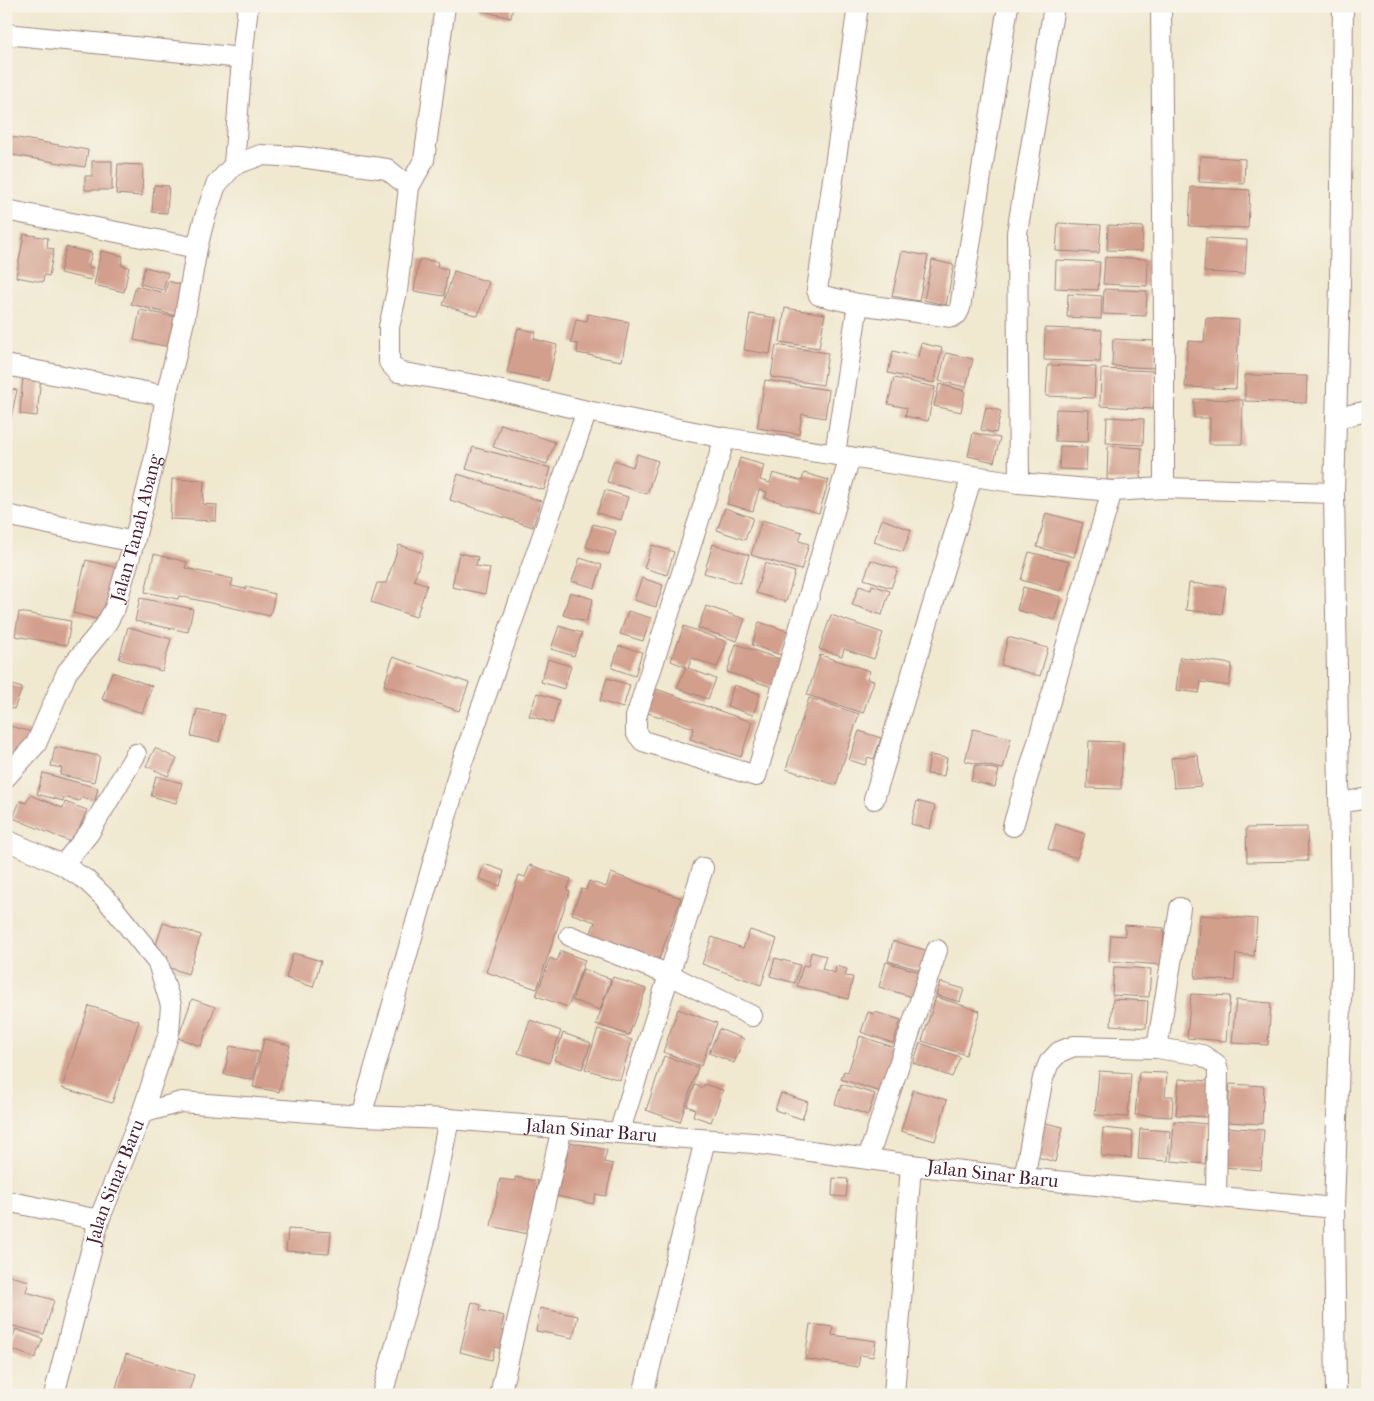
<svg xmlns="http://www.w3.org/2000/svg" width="1374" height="1401" viewBox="0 0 1374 1401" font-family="'IM FELL French Canon',serif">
<rect width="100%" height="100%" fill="#f7f3e8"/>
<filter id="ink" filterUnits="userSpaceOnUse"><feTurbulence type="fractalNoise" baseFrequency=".02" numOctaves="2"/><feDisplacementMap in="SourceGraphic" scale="10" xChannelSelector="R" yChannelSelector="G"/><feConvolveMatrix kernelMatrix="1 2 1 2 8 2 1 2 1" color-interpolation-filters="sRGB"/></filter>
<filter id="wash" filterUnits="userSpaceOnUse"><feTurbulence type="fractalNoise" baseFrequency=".0096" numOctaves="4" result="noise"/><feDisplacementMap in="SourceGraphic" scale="20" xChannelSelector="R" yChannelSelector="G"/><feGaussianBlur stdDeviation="1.12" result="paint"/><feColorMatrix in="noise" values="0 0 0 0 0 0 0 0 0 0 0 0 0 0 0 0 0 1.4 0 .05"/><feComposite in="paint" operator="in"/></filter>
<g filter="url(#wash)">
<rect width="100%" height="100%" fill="#f0e8cf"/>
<g id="blocks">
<!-- building -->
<g fill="#d39f8d">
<path d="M 479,6 L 513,6 L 511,18 L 479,10 Z"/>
<path d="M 6,136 L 88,150 L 85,167 L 6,154 Z"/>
<path d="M 1200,156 L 1245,159 L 1244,184 L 1199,182 Z"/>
<path d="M 92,161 L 112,161 L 112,190 L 85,190 L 85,176 L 92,176 Z"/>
<path d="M 118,164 L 143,165 L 142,196 L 116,194 Z"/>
<path d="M 154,185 L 169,186 L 167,213 L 152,212 Z"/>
<path d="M 1191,187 L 1250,190 L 1248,228 L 1189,226 Z"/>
<path d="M 1058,223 L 1101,225 L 1099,253 L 1056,251 Z"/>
<path d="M 1108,225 L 1143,227 L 1142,251 L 1107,250 Z"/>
<path d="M 24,234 L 48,238 L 47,248 L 54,249 L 49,276 L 44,275 L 43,282 L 16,277 Z"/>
<path d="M 6,235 L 11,235 L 7,266 L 6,266 Z"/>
<path d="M 1206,238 L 1247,240 L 1245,274 L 1204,272 Z"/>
<path d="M 66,247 L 92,253 L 88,267 L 94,268 L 91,280 L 60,273 Z"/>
<path d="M 101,251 L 123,256 L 121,265 L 129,267 L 124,292 L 94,285 Z"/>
<path d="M 902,251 L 928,256 L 919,301 L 892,296 Z"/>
<path d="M 1105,257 L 1148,259 L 1147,286 L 1103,284 Z"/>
<path d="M 419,259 L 438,262 L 437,267 L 448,269 L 444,296 L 414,291 Z"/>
<path d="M 932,260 L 954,265 L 946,305 L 924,300 Z"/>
<path d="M 1056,260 L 1100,262 L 1098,290 L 1055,288 Z"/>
<path d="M 145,267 L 168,273 L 163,290 L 140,284 Z"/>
<path d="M 454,271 L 489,282 L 478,316 L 443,305 Z"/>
<path d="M 168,281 L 185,286 L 177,316 L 131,304 L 136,286 L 165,293 Z"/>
<path d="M 1104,289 L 1147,291 L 1146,316 L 1103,314 Z"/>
<path d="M 1068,294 L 1102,296 L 1101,319 L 1067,317 Z"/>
<path d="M 785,308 L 825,314 L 819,348 L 780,342 Z"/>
<path d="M 140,310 L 181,318 L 175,348 L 134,340 Z"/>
<path d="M 588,314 L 629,322 L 622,361 L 577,353 L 578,344 L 571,343 L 576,319 L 587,321 Z"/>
<path d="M 750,314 L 776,318 L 770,354 L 744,350 Z"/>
<path d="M 1206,318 L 1239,320 L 1236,389 L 1185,387 L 1188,341 L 1204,342 Z"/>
<path d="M 518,328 L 536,332 L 534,339 L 557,345 L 548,381 L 507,372 Z"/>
<path d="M 1045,328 L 1102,330 L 1100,362 L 1044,360 Z"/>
<path d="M 1113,339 L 1156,341 L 1155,368 L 1112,366 Z"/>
<path d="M 921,343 L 942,348 L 934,383 L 888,373 L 893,351 L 918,357 Z"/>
<path d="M 776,345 L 828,353 L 823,385 L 771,377 Z"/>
<path d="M 946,353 L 973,359 L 966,387 L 939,381 Z"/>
<path d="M 1048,365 L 1096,367 L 1094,398 L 1046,396 Z"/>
<path d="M 1101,369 L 1155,371 L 1153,409 L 1100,406 Z"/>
<path d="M 23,375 L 41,377 L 37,416 L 20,414 Z"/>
<path d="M 1245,375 L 1307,376 L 1306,403 L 1245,401 Z"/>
<path d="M 894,378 L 935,387 L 928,421 L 905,416 L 907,408 L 888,404 Z"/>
<path d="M 765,380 L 829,390 L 825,418 L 802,414 L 799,434 L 757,428 Z"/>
<path d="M 939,384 L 965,391 L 961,412 L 934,406 Z"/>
<path d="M 6,388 L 17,390 L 11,418 L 6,417 Z"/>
<path d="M 1194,399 L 1243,400 L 1242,444 L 1209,444 L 1210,418 L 1194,418 Z"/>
<path d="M 986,407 L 1001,411 L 996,433 L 981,430 Z"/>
<path d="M 1056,409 L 1089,410 L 1088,442 L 1055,441 Z"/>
<path d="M 1107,417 L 1144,419 L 1143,445 L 1106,443 Z"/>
<path d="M 501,424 L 555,442 L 547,464 L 493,447 Z"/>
<path d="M 973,433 L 1000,438 L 994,462 L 968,456 Z"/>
<path d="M 1060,446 L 1087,447 L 1086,470 L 1059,469 Z"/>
<path d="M 1108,446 L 1142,448 L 1140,481 L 1107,480 Z"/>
<path d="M 473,447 L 551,468 L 544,490 L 466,469 Z"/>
<path d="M 637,454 L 658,461 L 647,494 L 607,482 L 614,460 L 633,467 Z"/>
<path d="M 740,458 L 764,465 L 760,480 L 770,483 L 773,473 L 802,481 L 804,473 L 829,480 L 819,513 L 765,498 L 767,492 L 759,490 L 753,511 L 727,504 Z"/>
<path d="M 458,474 L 541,501 L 533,527 L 450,500 Z"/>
<path d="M 172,479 L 204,480 L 203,504 L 217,505 L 216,521 L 170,519 Z"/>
<path d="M 605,490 L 628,497 L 621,520 L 597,513 Z"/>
<path d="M 725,508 L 753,518 L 745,540 L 717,530 Z"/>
<path d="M 1046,513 L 1083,523 L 1074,557 L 1037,547 Z"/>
<path d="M 882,519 L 911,530 L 903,552 L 874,542 Z"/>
<path d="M 762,520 L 802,532 L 799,541 L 809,544 L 801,570 L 751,555 Z"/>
<path d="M 593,524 L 616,531 L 609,554 L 586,547 Z"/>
<path d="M 713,544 L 749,555 L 740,583 L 704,573 Z"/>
<path d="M 399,545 L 423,553 L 414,580 L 427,585 L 416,617 L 371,602 L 377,583 L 386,583 Z"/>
<path d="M 652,545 L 674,552 L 667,575 L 644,568 Z"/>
<path d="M 1029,552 L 1069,562 L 1061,591 L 1021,580 Z"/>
<path d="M 459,553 L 478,557 L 476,566 L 490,568 L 485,594 L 452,587 Z"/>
<path d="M 154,554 L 187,562 L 185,568 L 233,579 L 231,586 L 246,589 L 246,587 L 275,594 L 270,616 L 179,596 L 178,599 L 145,592 Z"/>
<path d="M 580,558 L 602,565 L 595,588 L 572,581 Z"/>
<path d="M 86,560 L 118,568 L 105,621 L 73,613 Z"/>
<path d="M 871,560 L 898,569 L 891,588 L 864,579 Z"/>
<path d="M 765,563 L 795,572 L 786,602 L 756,593 Z"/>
<path d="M 642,578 L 663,585 L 656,607 L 634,600 Z"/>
<path d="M 1189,583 L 1226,587 L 1222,614 L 1186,610 Z"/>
<path d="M 872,585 L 890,591 L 882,615 L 852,605 L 859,586 L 871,590 Z"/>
<path d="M 1023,587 L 1061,597 L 1055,620 L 1017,610 Z"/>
<path d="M 570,592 L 593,599 L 586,622 L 563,615 Z"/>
<path d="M 140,598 L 193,609 L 188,632 L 135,621 Z"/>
<path d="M 706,606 L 745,619 L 737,641 L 698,628 Z"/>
<path d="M 628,611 L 651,618 L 643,641 L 620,634 Z"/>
<path d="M 19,612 L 71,621 L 67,645 L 15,636 Z"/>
<path d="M 831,615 L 883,633 L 874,659 L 844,649 L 842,656 L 819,649 Z"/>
<path d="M 759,622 L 788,631 L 781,655 L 752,645 Z"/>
<path d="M 559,626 L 582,633 L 574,656 L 551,649 Z"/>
<path d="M 684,626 L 727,642 L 717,667 L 692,658 L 688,668 L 716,679 L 708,699 L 677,688 L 686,667 L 671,661 Z"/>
<path d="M 128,627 L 171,639 L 162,671 L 119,659 Z"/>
<path d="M 1008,637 L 1048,648 L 1040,676 L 1001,665 Z"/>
<path d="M 736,644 L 785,661 L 775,688 L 727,672 Z"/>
<path d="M 619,646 L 642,652 L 635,676 L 612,668 Z"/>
<path d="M 820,655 L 870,671 L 867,679 L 874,681 L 863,713 L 807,695 Z"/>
<path d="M 393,657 L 469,683 L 459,711 L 384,685 Z"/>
<path d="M 1180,657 L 1232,664 L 1229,686 L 1201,682 L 1199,693 L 1176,690 Z"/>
<path d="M 548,659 L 571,666 L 564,689 L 541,682 Z"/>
<path d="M 112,672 L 152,686 L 142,713 L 102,699 Z"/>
<path d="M 607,678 L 630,685 L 623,708 L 600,701 Z"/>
<path d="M 6,683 L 22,688 L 14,709 L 6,707 Z"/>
<path d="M 734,685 L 760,694 L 753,715 L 727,706 Z"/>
<path d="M 650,687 L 752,722 L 741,757 L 690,739 L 694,728 L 642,711 Z"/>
<path d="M 537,693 L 559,700 L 553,723 L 529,716 Z"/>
<path d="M 809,698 L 859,714 L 836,785 L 786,769 Z"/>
<path d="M 197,709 L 225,715 L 219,742 L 191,736 Z"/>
<path d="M 6,716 L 9,717 L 6,725 L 32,732 L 27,751 L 17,748 L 13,764 L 6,763 Z"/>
<path d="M 973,729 L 1011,738 L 1003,769 L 965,761 Z"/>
<path d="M 859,731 L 881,738 L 874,759 L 868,757 L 865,765 L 849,760 Z"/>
<path d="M 1089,741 L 1123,742 L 1121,789 L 1087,788 Z"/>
<path d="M 55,747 L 100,756 L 94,782 L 60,775 L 62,768 L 51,766 Z"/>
<path d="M 155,748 L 177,759 L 168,776 L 146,766 Z"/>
<path d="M 930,755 L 947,758 L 944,776 L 927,774 Z"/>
<path d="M 1198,755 L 1201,786 L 1174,788 L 1171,758 Z"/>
<path d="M 975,765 L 999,770 L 995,787 L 971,781 Z"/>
<path d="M 43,773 L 98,788 L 95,801 L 81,797 L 79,801 L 64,797 L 63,801 L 37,794 Z"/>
<path d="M 156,776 L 182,783 L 176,803 L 151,796 Z"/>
<path d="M 30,795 L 63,808 L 65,802 L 87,810 L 73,843 L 13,818 L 20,801 L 26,803 Z"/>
<path d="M 917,801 L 935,806 L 930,829 L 911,824 Z"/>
<path d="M 1056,824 L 1085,834 L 1077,858 L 1048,849 Z"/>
<path d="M 1307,827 L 1308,861 L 1247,862 L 1246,828 Z"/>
<path d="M 484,864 L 504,871 L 500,886 L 479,879 Z"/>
<path d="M 530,865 L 571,879 L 567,890 L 570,891 L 537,989 L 486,972 L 519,875 L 525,877 Z"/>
<path d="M 611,873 L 681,898 L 659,959 L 590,935 L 595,922 L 572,914 L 581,889 L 586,890 L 589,881 L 606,887 Z"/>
<path d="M 1200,915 L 1257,919 L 1254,956 L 1236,954 L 1234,981 L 1195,978 Z"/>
<path d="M 163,923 L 201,935 L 188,974 L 165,966 L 168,956 L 154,952 Z"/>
<path d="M 1125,925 L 1164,928 L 1162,965 L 1109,961 L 1111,935 L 1125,936 Z"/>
<path d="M 750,930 L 777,939 L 761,985 L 702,964 L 712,937 L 743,948 Z"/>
<path d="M 893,941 L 929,951 L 924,971 L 888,961 Z"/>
<path d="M 561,951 L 585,960 L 568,1007 L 536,996 L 550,958 L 557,961 Z"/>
<path d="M 811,952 L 826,956 L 822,969 L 835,973 L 836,966 L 847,969 L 845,976 L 853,977 L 848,999 L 797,986 L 803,965 L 808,966 Z"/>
<path d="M 293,953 L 321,961 L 313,987 L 286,978 Z"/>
<path d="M 775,958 L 800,965 L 795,983 L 770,976 Z"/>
<path d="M 886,962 L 923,973 L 916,998 L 879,987 Z"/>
<path d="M 1114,967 L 1151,969 L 1149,997 L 1112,995 Z"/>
<path d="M 583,969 L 611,979 L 600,1010 L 572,1000 Z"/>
<path d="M 613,977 L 646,989 L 629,1035 L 596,1024 Z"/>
<path d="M 940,982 L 964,989 L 960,1002 L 936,995 Z"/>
<path d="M 1191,994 L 1230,996 L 1226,1041 L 1187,1038 Z"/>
<path d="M 936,997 L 980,1011 L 966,1055 L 922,1041 Z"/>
<path d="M 192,999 L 215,1007 L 201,1046 L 178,1038 Z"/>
<path d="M 1113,999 L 1148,1001 L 1146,1028 L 1111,1025 Z"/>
<path d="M 1236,1000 L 1271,1003 L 1268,1045 L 1232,1043 Z"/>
<path d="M 89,1006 L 139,1021 L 112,1103 L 62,1088 Z"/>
<path d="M 678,1009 L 717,1023 L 701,1066 L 663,1052 Z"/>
<path d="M 868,1012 L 874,1014 L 875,1012 L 901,1020 L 893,1043 L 861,1032 Z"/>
<path d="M 530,1020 L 561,1031 L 549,1063 L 518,1053 Z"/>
<path d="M 598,1029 L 632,1040 L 620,1080 L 585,1069 Z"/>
<path d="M 719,1029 L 744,1039 L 734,1063 L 709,1053 Z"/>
<path d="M 563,1033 L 591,1043 L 582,1069 L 554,1060 Z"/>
<path d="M 860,1036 L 896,1048 L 881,1092 L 841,1079 L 844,1071 L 848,1072 Z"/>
<path d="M 264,1039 L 290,1045 L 279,1092 L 253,1087 Z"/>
<path d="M 920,1043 L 960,1057 L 952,1077 L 913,1063 Z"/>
<path d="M 230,1046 L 259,1052 L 253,1080 L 224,1074 Z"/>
<path d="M 664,1056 L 698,1067 L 680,1122 L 646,1110 Z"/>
<path d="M 1099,1071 L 1131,1073 L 1128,1117 L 1095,1115 Z"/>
<path d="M 1139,1072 L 1167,1073 L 1165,1096 L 1173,1096 L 1172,1117 L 1135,1115 Z"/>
<path d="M 1179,1079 L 1210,1081 L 1207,1117 L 1176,1115 Z"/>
<path d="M 704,1084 L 723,1090 L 711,1122 L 693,1116 L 695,1109 L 687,1106 L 695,1085 L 703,1088 Z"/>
<path d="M 841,1084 L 875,1094 L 868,1115 L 835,1104 Z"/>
<path d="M 1230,1084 L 1264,1086 L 1262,1124 L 1227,1122 Z"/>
<path d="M 913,1090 L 947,1100 L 935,1141 L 901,1131 Z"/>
<path d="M 781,1093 L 808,1102 L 802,1119 L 775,1110 Z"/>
<path d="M 1174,1121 L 1208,1124 L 1205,1164 L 1171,1161 Z"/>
<path d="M 1042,1122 L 1063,1127 L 1055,1162 L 1034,1156 Z"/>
<path d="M 1225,1127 L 1264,1130 L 1261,1170 L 1222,1167 Z"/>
<path d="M 1103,1128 L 1133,1131 L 1131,1158 L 1101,1156 Z"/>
<path d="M 1140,1129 L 1170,1131 L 1168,1161 L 1138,1159 Z"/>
<path d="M 570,1142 L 607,1150 L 604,1162 L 613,1164 L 606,1196 L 596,1194 L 593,1204 L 557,1196 Z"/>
<path d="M 515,1177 L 538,1181 L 528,1234 L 491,1226 L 500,1179 L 515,1181 Z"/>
<path d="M 833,1178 L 848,1179 L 846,1197 L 832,1196 Z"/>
<path d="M 288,1229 L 331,1232 L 329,1254 L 286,1251 Z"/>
<path d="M 6,1275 L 29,1281 L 26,1292 L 54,1300 L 44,1334 L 6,1324 Z"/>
<path d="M 472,1302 L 481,1305 L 480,1310 L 504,1316 L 501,1330 L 507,1332 L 503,1349 L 495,1347 L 492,1360 L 460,1352 Z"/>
<path d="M 540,1308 L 578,1316 L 573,1338 L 536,1331 Z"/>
<path d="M 810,1324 L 833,1327 L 832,1335 L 876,1341 L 873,1357 L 860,1355 L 858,1367 L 805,1359 Z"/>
<path d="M 16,1329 L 43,1339 L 35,1358 L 8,1348 Z"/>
<path d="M 126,1354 L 194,1375 L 188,1395 L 114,1395 Z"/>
</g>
</g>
</g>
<g filter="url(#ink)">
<use href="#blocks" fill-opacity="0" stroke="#9d847d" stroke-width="1"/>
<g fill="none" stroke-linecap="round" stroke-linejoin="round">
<!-- street casing -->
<g stroke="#9d847d" stroke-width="22">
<g id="street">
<path d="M 445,6 L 424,160 L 409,187 L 397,291 L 389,327 L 389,362 L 398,372 L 476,385 L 587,411 L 725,438 L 1019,483 L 1112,491 L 1164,488 L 1334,493"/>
<path d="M 858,6 L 817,290 L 819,295 L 858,304 L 952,317 L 957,314 L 960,308 L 1008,6"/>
<path d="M 1161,6 L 1164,319 L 1164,488"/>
<path d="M 6,34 L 242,58"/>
<path d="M 234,165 L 242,58 L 248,6"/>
<path d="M 6,210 L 197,248"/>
<path d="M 6,365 L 166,396"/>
<path d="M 1336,418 L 1368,411"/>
<path d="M 725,438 L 636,717 L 636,732 L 643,741 L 756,776 L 850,457"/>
<path d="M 835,454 L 858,304"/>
<path d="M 1019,483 L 1017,233 L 1054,6"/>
<path d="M 6,515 L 134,542"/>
<path d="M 136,754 L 89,833 L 63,865 L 86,880 L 107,900 L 158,963 L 171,1005 L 169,1033 L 142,1113"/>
<path id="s1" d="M 6,777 L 36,744 L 67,672 L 105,626 L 115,608 L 134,542 L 157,449 L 166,396 L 184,321 L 197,248 L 204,220 L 216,185 L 234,165 L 261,155 L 300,157 L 387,169 L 409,187"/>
<path d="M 874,799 L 972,476"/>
<path d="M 1340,803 L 1368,798"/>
<path d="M 1013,826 L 1112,491"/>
<path d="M 6,840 L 63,865"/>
<path d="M 570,936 L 670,975 L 752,1016"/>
<path d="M 1157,1048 L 1180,908"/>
<path d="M 361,1116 L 460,768 L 587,411"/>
<path d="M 619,1133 L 703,868"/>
<path d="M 868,1158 L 937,950"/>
<path d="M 1024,1178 L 1043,1078 L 1049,1063 L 1059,1052 L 1074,1046 L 1157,1048 L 1202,1055 L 1216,1064 L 1218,1071 L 1216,1196"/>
<path d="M 6,1201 L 99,1220"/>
<path id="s2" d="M 54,1395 L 99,1220 L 142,1113 L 181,1102 L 361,1116 L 449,1119 L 619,1133 L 753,1143 L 911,1165 L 1024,1178 L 1334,1208"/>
<path d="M 382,1395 L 425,1239 L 449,1119"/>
<path d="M 500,1395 L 562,1128"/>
<path d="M 643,1395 L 705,1140"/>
<path d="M 894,1395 L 911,1165"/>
<path d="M 1336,1395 L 1334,1208 L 1342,972 L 1334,493 L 1340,283 L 1343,6"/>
</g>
</g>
<!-- street -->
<use href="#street" stroke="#fff" stroke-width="20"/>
</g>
</g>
<g text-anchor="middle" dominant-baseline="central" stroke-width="5" stroke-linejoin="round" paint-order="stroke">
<!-- street labels -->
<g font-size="19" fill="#4a1f2b" stroke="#f7f3e8">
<text stroke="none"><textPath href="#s1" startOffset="286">Jalan Tanah Abang</textPath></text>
<text stroke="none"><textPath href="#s2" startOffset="748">Jalan Sinar Baru</textPath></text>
<text stroke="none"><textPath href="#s2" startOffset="1152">Jalan Sinar Baru</textPath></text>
<text stroke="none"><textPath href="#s2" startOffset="222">Jalan Sinar Baru</textPath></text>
</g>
</g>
<!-- margin -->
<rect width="1374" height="1401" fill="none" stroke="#f7f3e8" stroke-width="25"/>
</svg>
